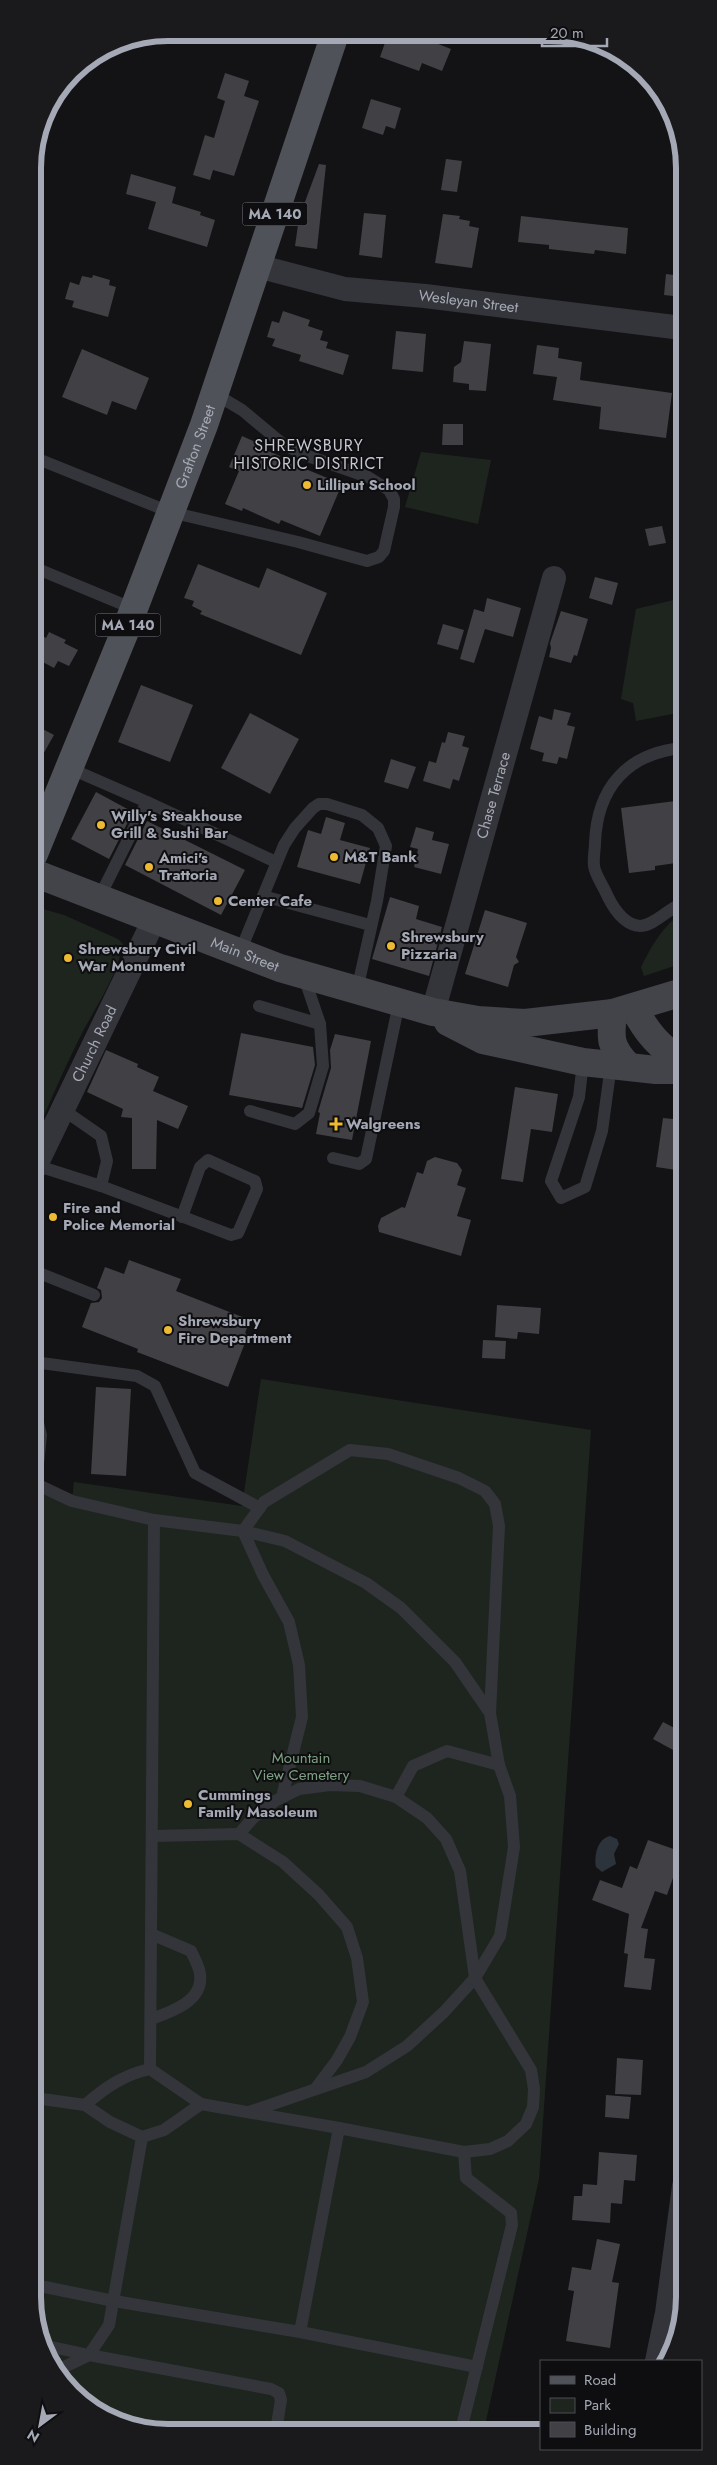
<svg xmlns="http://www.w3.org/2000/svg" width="717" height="2465" viewBox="0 0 717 2465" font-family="Jost,sans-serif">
<rect width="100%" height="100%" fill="#131315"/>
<!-- green -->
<g fill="#1e251f">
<path d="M 421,452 L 491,460 L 478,524 L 405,507 Z"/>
<path d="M 682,598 L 683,712 L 636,721 L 633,703 L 621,699 L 636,609 Z"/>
<path d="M 43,909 L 64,915 L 118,939 L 123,944 C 116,980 93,1010 78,1041 C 62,1073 48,1106 34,1139 L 34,913 Z"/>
<path d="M 683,912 L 683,963 L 644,976 L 641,967 C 652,945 662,927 683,912 Z"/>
<path d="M 261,1379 L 591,1430 L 539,2179 L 484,2430 L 142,2430 L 72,2393 L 35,2323 L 34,1492 L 72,1501 L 74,1482 L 242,1506 Z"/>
</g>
<!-- water -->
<path fill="#2c333a" d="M 610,1836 L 617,1839 L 619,1844 L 614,1854 L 616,1864 L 602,1872 L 596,1867 C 594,1856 597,1839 610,1836 Z"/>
<!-- building -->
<g fill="#404045">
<path d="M 388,34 L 430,34 L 428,40 L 451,49 L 442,71 L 422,63 L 419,71 L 380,57 Z"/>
<path d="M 225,73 L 249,81 L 244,96 L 259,101 L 234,176 L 213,170 L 210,180 L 193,175 L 205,135 L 214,138 L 225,101 L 217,98 Z"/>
<path d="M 371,99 L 401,108 L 395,129 L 386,126 L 383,135 L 362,128 Z"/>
<path d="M 446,159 L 462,161 L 457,192 L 441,190 Z"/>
<path d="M 319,164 L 326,165 L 317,249 L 295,246 L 299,218 Z"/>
<path d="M 131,174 L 176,187 L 172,203 L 201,212 L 200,215 L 215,220 L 207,247 L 148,229 L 156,202 L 126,194 Z"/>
<path d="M 364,213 L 386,215 L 382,258 L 359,255 Z"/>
<path d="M 443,214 L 460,216 L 459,219 L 470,221 L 469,226 L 479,228 L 472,268 L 435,263 Z"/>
<path d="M 521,216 L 628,228 L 626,254 L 595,250 L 594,254 L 549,249 L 549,245 L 518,242 Z"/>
<path d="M 666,274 L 682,276 L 682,297 L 664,295 Z"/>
<path d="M 93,275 L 110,280 L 109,285 L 116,287 L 108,317 L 72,307 L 74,301 L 65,299 L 70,282 L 79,285 L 82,276 L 92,278 Z"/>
<path d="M 283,311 L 310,320 L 308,326 L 323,331 L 320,340 L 328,342 L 326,348 L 349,355 L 343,375 L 299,361 L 301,355 L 272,346 L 275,339 L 267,337 L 272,321 L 279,323 Z"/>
<path d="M 396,331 L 426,334 L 423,372 L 392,369 Z"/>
<path d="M 464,341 L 491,344 L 486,391 L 469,390 L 469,384 L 453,382 L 454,367 L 461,362 Z"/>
<path d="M 537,345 L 559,348 L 558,358 L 582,362 L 580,380 L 672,393 L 666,438 L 599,429 L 601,407 L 553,400 L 557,377 L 533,374 Z"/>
<path d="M 82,349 L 149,378 L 136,410 L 112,401 L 107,415 L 62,397 Z"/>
<path d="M 443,424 L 463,424 L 463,445 L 442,445 Z"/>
<path d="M 242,436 L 267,447 L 266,450 L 280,456 L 279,458 L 342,484 L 320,536 L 281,520 L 279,524 L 243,508 L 242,511 L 225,504 L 239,471 L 229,467 Z"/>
<path d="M 662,526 L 666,543 L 649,546 L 645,529 Z"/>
<path d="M 198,564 L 259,588 L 267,568 L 327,593 L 301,655 L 200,614 L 202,611 L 192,606 L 194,601 L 184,598 Z"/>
<path d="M 595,577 L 618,583 L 612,605 L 589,598 Z"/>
<path d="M 487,598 L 521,608 L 513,637 L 485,629 L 474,663 L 460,659 L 474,609 L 484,612 Z"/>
<path d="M 561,611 L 588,619 L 577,656 L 574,655 L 571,663 L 549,657 L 551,648 L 550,643 Z"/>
<path d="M 443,624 L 464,630 L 458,650 L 437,644 Z"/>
<path d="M 33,631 L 46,638 L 49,632 L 66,640 L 64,643 L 78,650 L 69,666 L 58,661 L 54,668 L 37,659 L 39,654 L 33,651 Z"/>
<path d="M 141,685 L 193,705 L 170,762 L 118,742 Z"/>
<path d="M 554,709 L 571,713 L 567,725 L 575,727 L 567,759 L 559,757 L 557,764 L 542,761 L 544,753 L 530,749 L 539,716 L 552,720 Z"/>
<path d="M 250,713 L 299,739 L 270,794 L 221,768 Z"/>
<path d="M 33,724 L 54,735 L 33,772 Z"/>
<path d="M 448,732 L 465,736 L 462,746 L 469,748 L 459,781 L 453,779 L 450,789 L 423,781 L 429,761 L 436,763 L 442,742 L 445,743 Z"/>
<path d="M 391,759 L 416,767 L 408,789 L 384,782 Z"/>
<path d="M 96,792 L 133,812 L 109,859 L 71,839 Z"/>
<path d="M 683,800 L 683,862 L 655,866 L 655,870 L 629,873 L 621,808 Z"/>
<path d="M 326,817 L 345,823 L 340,840 L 370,848 L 360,884 L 297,867 L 308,830 L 321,834 Z"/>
<path d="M 147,821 L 245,870 L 221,915 L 125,865 Z"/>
<path d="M 416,827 L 434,832 L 432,840 L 449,844 L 441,874 L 414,867 L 418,849 L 410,847 Z"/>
<path d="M 390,897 L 419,906 L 416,919 L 442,927 L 429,976 L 372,959 Z"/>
<path d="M 485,910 L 527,923 L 516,957 L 519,962 L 514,965 L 508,987 L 465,974 Z"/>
<path d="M 241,1033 L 313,1047 L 315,1065 L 302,1108 L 229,1095 Z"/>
<path d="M 335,1034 L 371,1041 L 352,1140 L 316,1134 L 320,1113 L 318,1112 L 331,1068 L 330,1050 Z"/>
<path d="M 106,1050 L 138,1064 L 137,1067 L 159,1077 L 153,1091 L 188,1106 L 178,1129 L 157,1120 L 156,1169 L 132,1169 L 132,1118 L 121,1117 L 123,1109 L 87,1092 Z"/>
<path d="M 515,1087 L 558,1094 L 552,1132 L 531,1129 L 523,1182 L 501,1179 Z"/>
<path d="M 663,1118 L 683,1120 L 683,1171 L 656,1167 Z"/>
<path d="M 435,1157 L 457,1163 L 462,1170 L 457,1185 L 466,1188 L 457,1216 L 471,1220 L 461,1256 L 379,1232 L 378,1226 L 381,1218 L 402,1207 L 405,1208 L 417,1172 L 423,1174 L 427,1161 Z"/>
<path d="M 129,1260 L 181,1279 L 176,1291 L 250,1320 L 245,1333 L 248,1335 L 228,1387 L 137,1352 L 138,1349 L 82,1327 L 91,1303 L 99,1302 L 102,1298 L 101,1290 L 97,1288 L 105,1267 L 124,1274 Z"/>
<path d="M 497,1305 L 541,1308 L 539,1334 L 518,1332 L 517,1339 L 495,1337 Z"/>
<path d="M 483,1340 L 506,1341 L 505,1359 L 482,1358 Z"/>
<path d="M 96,1387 L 131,1389 L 126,1476 L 91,1474 Z"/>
<path d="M 663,1722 L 684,1733 L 684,1756 L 653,1739 Z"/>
<path d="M 648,1840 L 682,1852 L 667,1895 L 655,1891 L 641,1928 L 648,1929 L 644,1958 L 655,1959 L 651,1990 L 624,1987 L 628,1954 L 624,1953 L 629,1914 L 592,1900 L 600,1880 L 622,1888 L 630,1866 L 637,1869 Z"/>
<path d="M 617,2058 L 643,2060 L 641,2095 L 615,2094 Z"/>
<path d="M 606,2095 L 631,2097 L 629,2119 L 605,2117 Z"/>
<path d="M 599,2152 L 637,2155 L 635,2181 L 624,2180 L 622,2204 L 611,2203 L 610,2223 L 572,2220 L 574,2196 L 582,2196 L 583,2184 L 597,2185 Z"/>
<path d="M 597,2239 L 620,2244 L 612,2282 L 619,2283 L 610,2348 L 566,2341 L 574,2291 L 568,2290 L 572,2267 L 591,2270 Z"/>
</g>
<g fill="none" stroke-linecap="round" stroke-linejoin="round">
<!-- service -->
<g stroke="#34353a" stroke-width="12">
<path d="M 33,460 L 43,461 L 170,512 L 298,542 L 367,561 L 379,557 L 384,551 L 394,507 L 394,499 L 389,490 L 368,477 L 302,454 L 283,444 L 242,410 L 215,394"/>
<path d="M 33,567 L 134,609"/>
<path d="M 683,748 C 627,753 597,788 595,843 C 595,850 593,858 594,866 C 595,875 604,887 608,897 C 614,909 624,925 640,926 C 654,926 669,908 683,903"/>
<path d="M 69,768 L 147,802 L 276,862"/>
<path d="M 263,896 L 370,925"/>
<path d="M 99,898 L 147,802"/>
<path d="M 240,952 L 284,845 L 295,828 L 313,808 L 319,804 L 327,804 L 362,815 L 378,828 L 386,846 L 377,901 L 357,990"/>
<path d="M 259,1006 L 320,1024"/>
<path d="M 583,1062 L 579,1097 L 551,1181 L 561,1198 L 585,1187 L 602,1131 L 611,1065"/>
<path d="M 250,1111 L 295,1124 L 309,1113 L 323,1066 L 320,1024 L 303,974"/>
<path d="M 333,1158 L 359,1164 L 366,1159 L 399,1003"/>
<path d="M 35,1165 L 101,1186 L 107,1161 L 101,1136 L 62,1109"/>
<path d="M 101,1186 L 231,1235 L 238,1233 L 257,1189 L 255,1181 L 208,1160 L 200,1167 L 182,1217"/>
<path d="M 34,1271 L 94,1295"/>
<path d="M 34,1362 L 137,1376 L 155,1386 L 195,1473 L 260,1508"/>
<path d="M 34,1407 L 41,1435 L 36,1484"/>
<path d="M 34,1483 L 72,1501 L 154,1520 L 150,2069"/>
<path d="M 154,1520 L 243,1531 L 285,1541 L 366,1583 L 401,1608 L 455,1662 L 490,1713 L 499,1765 L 510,1796 L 514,1847 L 500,1936 L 475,1978 L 444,2012 L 407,2046 L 366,2072 L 249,2112"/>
<path d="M 243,1531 L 264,1502 L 350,1450 L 388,1454 L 459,1478 L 485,1491 L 495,1504 L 499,1526 L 490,1713"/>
<path d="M 243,1531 L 263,1575 L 289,1622 L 299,1665 L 302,1717 L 282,1797"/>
<path d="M 396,1797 L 413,1766 L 447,1751 L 499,1765"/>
<path d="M 152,1836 L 239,1834 L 283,1862 L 319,1895 L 347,1927 L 357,1958 L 363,2002 L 350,2037 L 337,2060 L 316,2088"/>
<path d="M 151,2019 C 171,2012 204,2001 200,1974 C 199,1966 194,1958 191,1951 L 151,1934"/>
<path d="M 35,2098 L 85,2105"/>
<path d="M 201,2104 L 164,2130 L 142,2137 L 110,2122 L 85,2105 C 106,2087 123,2075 150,2069 L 201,2104 L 339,2128"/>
<path d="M 142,2137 L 109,2325 L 89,2355 L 271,2389 L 279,2393 L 281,2400 L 276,2430"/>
<path d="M 35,2285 L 114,2301 L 300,2332 L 339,2128 L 464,2152 L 490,2149 L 508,2141 L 526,2124 L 533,2107 L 534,2089 L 531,2070 L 475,1978 L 460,1871 L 446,1839 L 427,1818 L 396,1797 L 360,1786 L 330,1785 L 299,1789 L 275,1801 L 254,1817 L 239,1834"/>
<path d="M 300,2332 L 477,2367"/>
<path d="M 47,2346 L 89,2355 L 60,2369"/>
<path d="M 461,2430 L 512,2225 L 511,2213 L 466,2178 L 464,2152"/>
</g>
<!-- minor -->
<g stroke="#34353a" stroke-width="24">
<path id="s1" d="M 257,266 L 345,289 L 425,296 L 682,328"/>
<path id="s2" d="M 433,1012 L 554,578"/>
<path id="s3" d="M 34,1169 L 154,920"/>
<path d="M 657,2361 L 667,2313 L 684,2186"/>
</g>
<!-- secondary -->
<g stroke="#42444a" stroke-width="28">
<path id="s4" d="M 34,873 L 280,968 L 433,1012 L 478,1020 L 525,1023 L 613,1013 L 683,992"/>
<path d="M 634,1008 C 646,1032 660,1048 683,1062"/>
<path d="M 613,1013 C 610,1039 610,1047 628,1066"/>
<path d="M 448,1022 L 483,1040 L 583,1062 L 656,1070 L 683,1070"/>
</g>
<!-- primary -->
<path stroke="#505259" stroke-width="28" id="s5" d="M 34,854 L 128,624 L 204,425 L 335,34"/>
</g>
<!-- markers -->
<g fill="#eeba32" stroke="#0e0e10" stroke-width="2">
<circle cx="307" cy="485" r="5"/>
<circle cx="101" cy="825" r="5"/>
<circle cx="334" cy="857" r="5"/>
<circle cx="149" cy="867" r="5"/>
<circle cx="218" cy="901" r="5"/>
<circle cx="391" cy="946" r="5"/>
<circle cx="68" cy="958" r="5"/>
<path d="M333.5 1116.5h5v5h5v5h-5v5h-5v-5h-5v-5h5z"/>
<circle cx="53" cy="1217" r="5"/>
<circle cx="168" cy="1330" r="5"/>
<circle cx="188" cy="1804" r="5"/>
</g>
<g text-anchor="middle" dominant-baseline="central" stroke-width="4" stroke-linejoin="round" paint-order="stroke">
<!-- shield labels -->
<g fill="#0e0e10" stroke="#787a84" stroke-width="1">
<rect x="242.5" y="202.5" width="65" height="23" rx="4"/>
<rect x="95.5" y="613.5" width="65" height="23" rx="4"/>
</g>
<g font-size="14" font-weight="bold" fill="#a5a9b5">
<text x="275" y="214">MA 140</text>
<text x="128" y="625">MA 140</text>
</g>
<!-- street labels -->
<g font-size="15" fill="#a5a9b5" stroke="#0e0e10">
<text stroke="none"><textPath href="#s1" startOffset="215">Wesleyan Street</textPath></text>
<text stroke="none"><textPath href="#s5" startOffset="438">Grafton Street</textPath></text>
<text stroke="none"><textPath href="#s2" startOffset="225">Chase Terrace</textPath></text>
<text stroke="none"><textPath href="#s4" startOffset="226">Main Street</textPath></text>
<text stroke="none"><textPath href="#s3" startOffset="139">Church Road</textPath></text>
</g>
<!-- poi labels -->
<g font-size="15" font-weight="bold" fill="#a5a9b5" stroke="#0e0e10" text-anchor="start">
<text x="317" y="485">Lilliput School</text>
<text x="111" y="816">Willy's Steakhouse<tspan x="111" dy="17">Grill &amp; Sushi Bar</tspan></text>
<text x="344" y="857">M&amp;T Bank</text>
<text x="159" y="858">Amici's<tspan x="159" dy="17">Trattoria</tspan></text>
<text x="228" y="901">Center Cafe</text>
<text x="401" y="937">Shrewsbury<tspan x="401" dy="17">Pizzaria</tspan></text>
<text x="78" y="949">Shrewsbury Civil<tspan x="78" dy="17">War Monument</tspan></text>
<text x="346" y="1124">Walgreens</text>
<text x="63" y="1208">Fire and<tspan x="63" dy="17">Police Memorial</tspan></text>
<text x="178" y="1321">Shrewsbury<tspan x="178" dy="17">Fire Department</tspan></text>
<text x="198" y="1795">Cummings<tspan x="198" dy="17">Family Masoleum</tspan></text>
</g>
<!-- park labels -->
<g font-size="15" fill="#7ca081" stroke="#0e0e10">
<text x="301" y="1758">Mountain<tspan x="301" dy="17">View Cemetery</tspan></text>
</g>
<!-- neighbourhood labels -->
<g font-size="16" letter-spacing="1" fill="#c6c8d1" stroke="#0e0e10">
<text x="309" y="445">SHREWSBURY<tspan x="309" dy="18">HISTORIC DISTRICT</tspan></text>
</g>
</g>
<!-- crop -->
<path d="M0 0H717V2465H0ZM168 41H549A127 127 0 0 1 676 168V2297A127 127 0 0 1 549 2424H168A127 127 0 0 1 41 2297V168A127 127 0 0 1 168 41Z" fill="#1a1a1d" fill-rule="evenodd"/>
<path fill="none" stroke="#a5a9b5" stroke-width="6" d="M168 41H549A127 127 0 0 1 676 168V2297A127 127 0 0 1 549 2424H168A127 127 0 0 1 41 2297V168A127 127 0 0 1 168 41Z"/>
<!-- legend -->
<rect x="540" y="2360" width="162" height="90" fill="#0e0e10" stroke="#4a4c52"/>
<rect x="550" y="2376" width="25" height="8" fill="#505259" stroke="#4a4c52"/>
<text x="584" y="2385" font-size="15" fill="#a5a9b5">Road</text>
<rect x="550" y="2398" width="25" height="15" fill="#1e251f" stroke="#4a4c52"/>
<text x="584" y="2410" font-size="15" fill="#a5a9b5">Park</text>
<rect x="550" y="2422" width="25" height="15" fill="#404045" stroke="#4a4c52"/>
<text x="584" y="2435" font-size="15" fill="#a5a9b5">Building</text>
<!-- north arrow -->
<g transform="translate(40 2425) rotate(212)" stroke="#0e0e10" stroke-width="4" paint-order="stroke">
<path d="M0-4L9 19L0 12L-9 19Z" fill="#a5a9b5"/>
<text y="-8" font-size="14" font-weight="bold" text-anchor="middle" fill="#a5a9b5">N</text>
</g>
<!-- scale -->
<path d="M542 38v8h65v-8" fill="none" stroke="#a5a9b5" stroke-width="2.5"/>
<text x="550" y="38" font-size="15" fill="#a5a9b5" stroke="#0e0e10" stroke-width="4" paint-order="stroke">20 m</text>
</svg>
